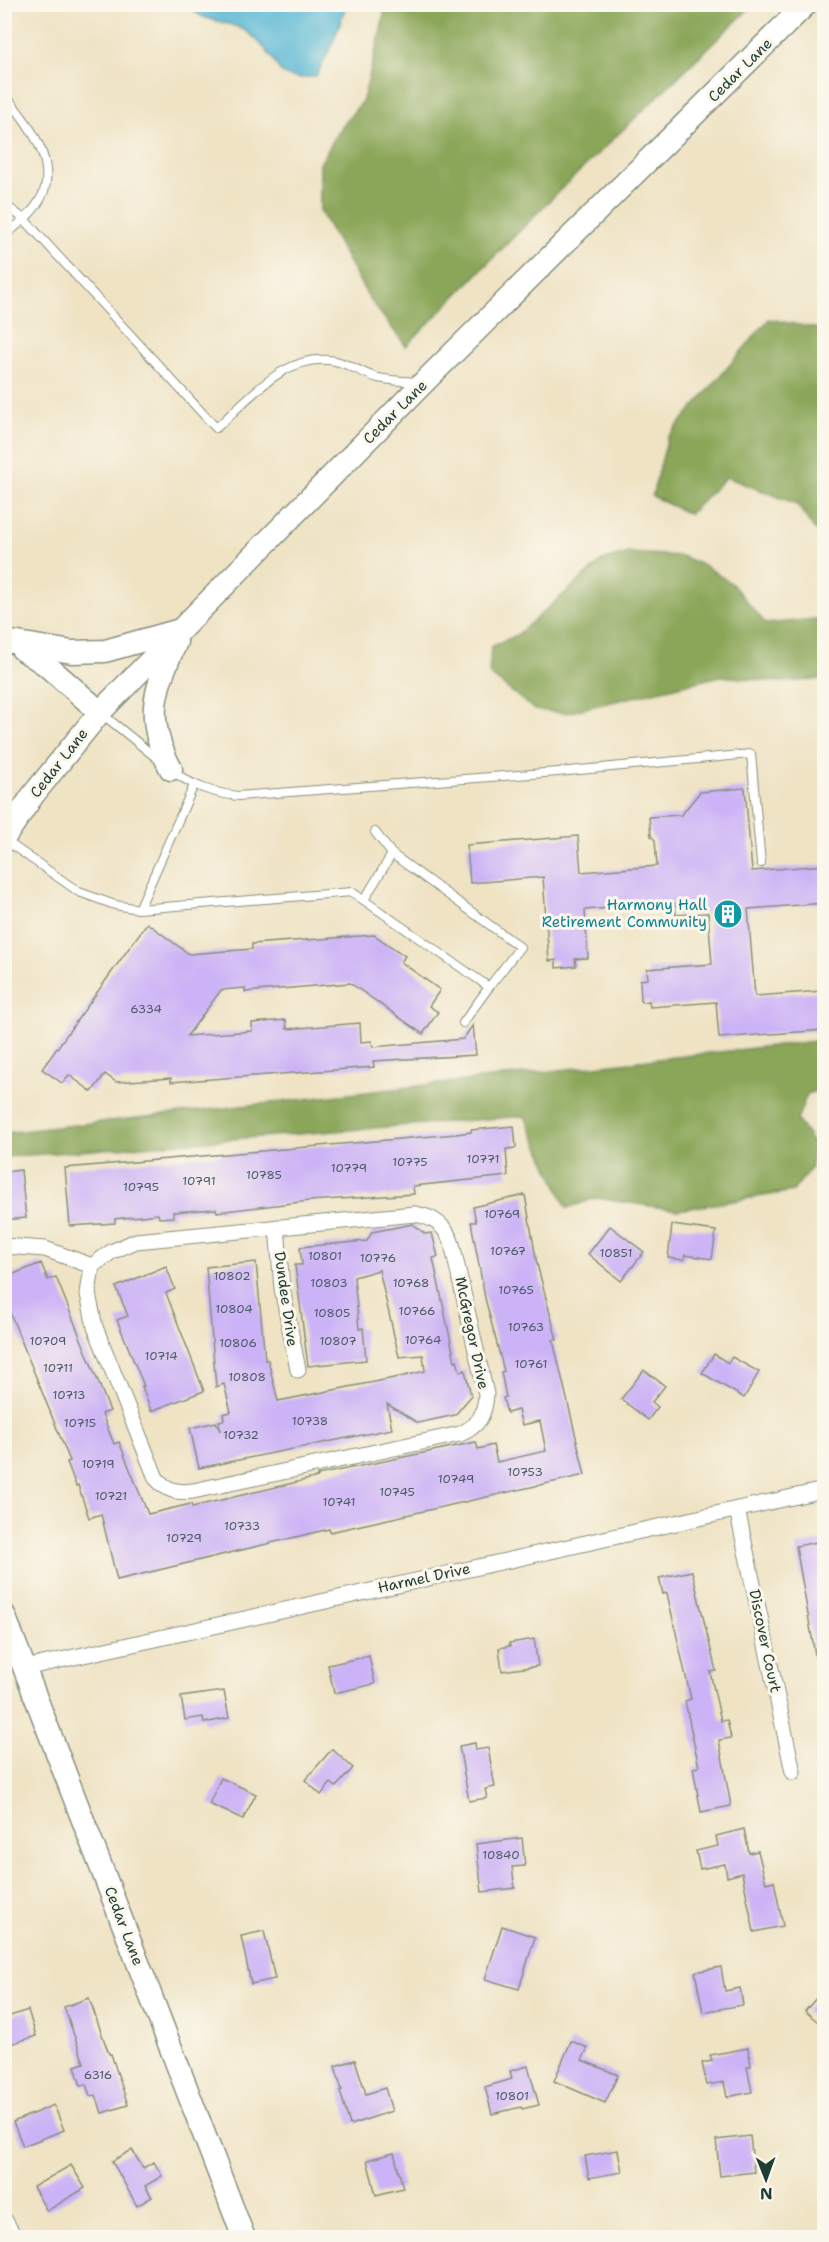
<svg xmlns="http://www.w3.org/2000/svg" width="829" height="2242" viewBox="0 0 829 2242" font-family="'Shantell Sans',sans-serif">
<rect width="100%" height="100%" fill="#fbf7ec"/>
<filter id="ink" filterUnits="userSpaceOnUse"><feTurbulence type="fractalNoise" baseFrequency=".0167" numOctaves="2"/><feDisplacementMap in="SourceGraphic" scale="12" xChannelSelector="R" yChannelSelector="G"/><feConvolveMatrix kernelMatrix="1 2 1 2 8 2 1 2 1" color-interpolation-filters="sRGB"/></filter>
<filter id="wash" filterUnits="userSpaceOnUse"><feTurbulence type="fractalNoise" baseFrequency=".008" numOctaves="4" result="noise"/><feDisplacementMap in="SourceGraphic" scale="24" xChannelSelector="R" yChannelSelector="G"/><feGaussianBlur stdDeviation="1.35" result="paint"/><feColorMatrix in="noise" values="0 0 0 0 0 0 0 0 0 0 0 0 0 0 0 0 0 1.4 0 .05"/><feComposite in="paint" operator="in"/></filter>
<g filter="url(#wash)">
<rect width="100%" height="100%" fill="#efe3c4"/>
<!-- forest -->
<g fill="#8aa659" stroke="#547246" stroke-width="1.5">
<path d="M 386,5 L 386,4 L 753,5 L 558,192 L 406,346 L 369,298 L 320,211 L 320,164 L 338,132 L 363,100 L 380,34 Z"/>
<path d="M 769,319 L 824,330 L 824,536 L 813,528 L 797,504 L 726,477 L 689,514 L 652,496 L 668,437 Z"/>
<path d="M 628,553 L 681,556 L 707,567 L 731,583 L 766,624 L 824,618 L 824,679 L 780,682 L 721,676 L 565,713 L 535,710 L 489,674 L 491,647 L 517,635 L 602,561 Z"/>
<path d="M 824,1040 L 824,1088 L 807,1094 L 797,1120 L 813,1143 L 811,1168 L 793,1191 L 678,1210 L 596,1198 L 567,1208 L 525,1116 L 5,1157 L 5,1133 Z"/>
</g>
<!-- water -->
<path fill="#56b7d4" stroke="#3a7a84" stroke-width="1.5" d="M 189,5 L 346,5 C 339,30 329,53 316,76 C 306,78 292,80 284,74 C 279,71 276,64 273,59 C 263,46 251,31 235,26 C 219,20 197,20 189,5 Z"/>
<g id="blocks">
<!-- building -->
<g fill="#ccb2f6">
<path d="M 745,788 L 752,871 L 825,865 L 825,903 L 748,909 L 755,996 L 822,991 L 825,1030 L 719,1038 L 716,1002 L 650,1007 L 649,1001 L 641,1002 L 640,980 L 648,979 L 647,969 L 712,964 L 708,913 L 676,915 L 675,903 L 585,910 L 588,958 L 575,959 L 576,966 L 556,968 L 556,960 L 549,961 L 543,877 L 470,883 L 467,845 L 578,836 L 581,872 L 657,866 L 655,840 L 651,836 L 649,817 L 681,815 L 700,792 Z"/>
<path d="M 147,923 L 189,954 L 252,949 L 252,944 L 374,935 L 405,956 L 401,962 L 440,990 L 429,1006 L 438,1012 L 423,1034 L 350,983 L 245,992 L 245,988 L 221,990 L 187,1036 L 252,1031 L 252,1023 L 286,1020 L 287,1029 L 360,1023 L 361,1042 L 372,1041 L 373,1047 L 463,1039 L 473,1025 L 476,1055 L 373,1061 L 374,1067 L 171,1082 L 171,1078 L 116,1082 L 105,1074 L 92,1092 L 69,1075 L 62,1083 L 42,1069 Z"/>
<path d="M 514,1126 L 516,1148 L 506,1149 L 508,1176 L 413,1186 L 414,1194 L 309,1201 L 217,1212 L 216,1209 L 173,1212 L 174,1217 L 159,1218 L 158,1214 L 115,1219 L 115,1223 L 70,1226 L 65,1168 L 456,1134 L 471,1132 L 471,1130 Z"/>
<path d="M 21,1170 L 26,1218 L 4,1220 L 4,1172 Z"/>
<path d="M 525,1195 L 537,1264 L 557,1340 L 553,1340 L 585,1475 L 330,1532 L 329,1529 L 117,1580 L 101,1514 L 89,1518 L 78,1485 L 76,1486 L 67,1462 L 70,1461 L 4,1298 L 4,1278 L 41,1263 L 48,1280 L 56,1277 L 110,1411 L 102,1414 L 114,1444 L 119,1442 L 148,1514 L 191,1504 L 192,1507 L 318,1477 L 317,1475 L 476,1442 L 478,1449 L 493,1445 L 497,1462 L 546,1451 L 540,1421 L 522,1425 L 518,1410 L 507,1413 L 503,1398 L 506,1397 L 501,1372 L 504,1371 L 485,1298 L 471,1222 L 476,1222 L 473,1207 Z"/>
<path d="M 413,1224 L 425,1234 L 432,1233 L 438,1257 L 433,1258 L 455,1361 L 457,1360 L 460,1372 L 465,1370 L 471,1396 L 455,1415 L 418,1423 L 387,1404 L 392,1429 L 199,1468 L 190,1428 L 216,1422 L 220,1431 L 219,1421 L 224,1420 L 223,1414 L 231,1412 L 224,1384 L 216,1387 L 206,1267 L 256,1262 L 265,1360 L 268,1360 L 278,1401 L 404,1376 L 425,1371 L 423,1355 L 399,1357 L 379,1270 L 354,1277 L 359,1329 L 363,1328 L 366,1360 L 308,1366 L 295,1265 L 302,1265 L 300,1247 L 367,1241 L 372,1232 Z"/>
<path d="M 672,1225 L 716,1231 L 712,1259 L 685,1255 L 684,1260 L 668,1258 Z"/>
<path d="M 610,1226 L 644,1252 L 621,1281 L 588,1254 Z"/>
<path d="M 166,1266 L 175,1289 L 166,1293 L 204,1391 L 151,1411 L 142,1386 L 144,1386 L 117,1320 L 128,1316 L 116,1287 Z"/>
<path d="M 714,1354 L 728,1363 L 732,1357 L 759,1372 L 744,1398 L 702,1373 Z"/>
<path d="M 644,1370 L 665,1386 L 652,1402 L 658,1407 L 648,1420 L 621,1399 Z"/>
<path d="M 823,1541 L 825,1672 L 818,1672 L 796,1546 Z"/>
<path d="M 692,1571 L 716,1671 L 710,1672 L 721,1721 L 727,1720 L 731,1738 L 719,1740 L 731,1806 L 701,1812 L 693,1768 L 699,1767 L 685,1701 L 691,1699 L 667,1593 L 663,1594 L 659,1578 Z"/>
<path d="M 534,1639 L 538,1666 L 502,1671 L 499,1648 L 510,1646 L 509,1643 Z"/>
<path d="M 369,1656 L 375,1684 L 334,1693 L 328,1665 Z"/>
<path d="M 224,1691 L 229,1718 L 204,1723 L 203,1717 L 185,1720 L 181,1697 Z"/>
<path d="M 475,1743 L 476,1750 L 488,1748 L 495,1787 L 485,1789 L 487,1798 L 469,1801 L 459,1746 Z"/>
<path d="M 332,1749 L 353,1768 L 336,1787 L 331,1783 L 321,1795 L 305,1780 Z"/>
<path d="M 221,1778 L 256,1794 L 243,1819 L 209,1804 Z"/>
<path d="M 744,1829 L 749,1853 L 758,1851 L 766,1883 L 774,1881 L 783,1926 L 754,1932 L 742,1873 L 727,1877 L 725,1864 L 700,1869 L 696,1851 L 718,1846 L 716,1836 Z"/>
<path d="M 522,1838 L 525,1866 L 512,1867 L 515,1888 L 482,1892 L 476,1844 Z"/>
<path d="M 502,1926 L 535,1937 L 519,1989 L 485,1979 Z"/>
<path d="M 264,1931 L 275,1979 L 251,1984 L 241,1936 Z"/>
<path d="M 721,1967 L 725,1991 L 740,1988 L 743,2005 L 703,2012 L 695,1972 Z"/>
<path d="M 825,1988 L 825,2028 L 805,2011 Z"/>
<path d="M 89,1998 L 109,2054 L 111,2054 L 128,2105 L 102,2113 L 96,2095 L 90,2096 L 86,2084 L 81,2086 L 75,2066 L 84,2063 L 64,2007 Z"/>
<path d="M 28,2010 L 36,2036 L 4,2046 L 4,2018 Z"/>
<path d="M 571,2041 L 588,2048 L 582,2060 L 618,2075 L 605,2103 L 554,2081 Z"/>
<path d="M 748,2048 L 751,2066 L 747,2067 L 752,2092 L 727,2097 L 724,2082 L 707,2085 L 702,2063 L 712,2061 L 710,2055 Z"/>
<path d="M 355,2060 L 366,2094 L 385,2088 L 392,2111 L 350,2125 L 340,2091 L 342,2090 L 335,2066 Z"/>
<path d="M 528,2066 L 539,2105 L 522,2109 L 521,2107 L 492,2114 L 485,2087 L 512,2079 L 510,2071 Z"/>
<path d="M 54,2105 L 64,2130 L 23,2146 L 13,2122 Z"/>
<path d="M 750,2136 L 754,2172 L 720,2176 L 716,2140 Z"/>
<path d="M 132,2150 L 143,2168 L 154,2162 L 162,2176 L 145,2186 L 152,2197 L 137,2206 L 112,2161 Z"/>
<path d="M 618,2150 L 622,2172 L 589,2178 L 585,2156 Z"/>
<path d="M 394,2153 L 403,2188 L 376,2195 L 367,2160 Z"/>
<path d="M 71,2165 L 85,2188 L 47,2211 L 33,2187 Z"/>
</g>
</g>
</g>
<g filter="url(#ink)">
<use href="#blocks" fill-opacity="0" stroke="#87907c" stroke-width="1.5"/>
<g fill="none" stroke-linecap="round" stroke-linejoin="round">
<!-- lane casing -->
<g stroke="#87907c" stroke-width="10">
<g id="lane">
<path d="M 4,94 C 27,121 63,167 38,203 C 30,216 16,226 4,236"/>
<path d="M 4,204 L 24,219 L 216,428 C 249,399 286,351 335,361 C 350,364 363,374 378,378 C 392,381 406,381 420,382"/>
<path d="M 101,713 L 159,760"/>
<path d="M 173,771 C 193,787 214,793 238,796 L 558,772 L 751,754 L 761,863"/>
<path d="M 375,832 L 392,854 L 520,947 L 489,987"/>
<path d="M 6,841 L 79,892 L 115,905 L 139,909 L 352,892 L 489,987 L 463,1023"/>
<path d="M 364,900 L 392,854"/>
<path d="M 139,909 L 194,785"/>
</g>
</g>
<!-- street casing -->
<g stroke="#87907c" stroke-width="17">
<g id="street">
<path d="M 415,1214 C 434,1217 446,1226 452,1244 L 486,1394 C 485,1414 479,1426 460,1434 L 193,1491 C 177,1493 167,1491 156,1478 L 95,1327 L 88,1294 L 92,1266 L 111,1252 L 136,1241 Z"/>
<path d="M 277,1227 L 282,1288 L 298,1370"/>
<path d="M 4,1246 L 45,1249 L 92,1266"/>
<path d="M 737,1509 L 793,1772"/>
<path d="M 25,1668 L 824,1490"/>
<path d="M 4,2219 L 15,2238"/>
</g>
</g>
<!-- secondary casing -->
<g stroke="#87907c" stroke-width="25">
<g id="secondary">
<path d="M 12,642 L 72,652 L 105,651 L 180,630"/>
<path d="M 22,649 L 45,664 L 100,712"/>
<path d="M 171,769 C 144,719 154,691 176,642"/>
<path d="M 4,838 L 33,795 L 100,712 L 424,382 L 806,4"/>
<path d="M 4,1615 L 244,2238"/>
</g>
</g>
<!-- lane -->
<use href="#lane" stroke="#fff" stroke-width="8"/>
<!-- street -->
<use href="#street" stroke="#fff" stroke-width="15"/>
<!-- secondary -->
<use href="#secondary" stroke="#fff" stroke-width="22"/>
</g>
</g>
<!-- icons -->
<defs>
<g id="building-disc" transform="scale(1.5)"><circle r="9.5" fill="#0f9aa8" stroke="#fbf7ec"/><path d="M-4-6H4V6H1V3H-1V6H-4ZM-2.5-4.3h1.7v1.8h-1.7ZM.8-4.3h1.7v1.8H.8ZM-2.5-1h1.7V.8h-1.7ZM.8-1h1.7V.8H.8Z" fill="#fff"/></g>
</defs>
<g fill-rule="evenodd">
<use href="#building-disc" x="728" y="914"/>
</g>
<g text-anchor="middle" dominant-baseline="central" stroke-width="6" stroke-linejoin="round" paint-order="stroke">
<!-- number labels -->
<g font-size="12" fill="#4a5a64">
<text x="146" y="1009">6334</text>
<text x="483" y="1159">10771</text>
<text x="410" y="1162">10775</text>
<text x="349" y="1168">10779</text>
<text x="264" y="1175">10785</text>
<text x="199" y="1181">10791</text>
<text x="141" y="1187">10795</text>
<text x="502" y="1214">10769</text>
<text x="508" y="1251">10767</text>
<text x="616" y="1253">10851</text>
<text x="325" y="1256">10801</text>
<text x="378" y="1258">10776</text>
<text x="232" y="1276">10802</text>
<text x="329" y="1283">10803</text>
<text x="411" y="1283">10768</text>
<text x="516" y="1290">10765</text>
<text x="234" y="1309">10804</text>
<text x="417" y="1311">10766</text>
<text x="332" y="1313">10805</text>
<text x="526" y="1327">10763</text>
<text x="423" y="1340">10764</text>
<text x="48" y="1341">10709</text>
<text x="338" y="1341">10807</text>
<text x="238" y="1343">10806</text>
<text x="161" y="1356">10714</text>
<text x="531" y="1364">10761</text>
<text x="58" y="1368">10711</text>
<text x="247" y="1377">10808</text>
<text x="69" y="1395">10713</text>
<text x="310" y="1421">10738</text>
<text x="80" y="1423">10715</text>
<text x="241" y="1435">10732</text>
<text x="98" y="1464">10719</text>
<text x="525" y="1472">10753</text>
<text x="456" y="1479">10749</text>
<text x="397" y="1492">10745</text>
<text x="111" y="1496">10721</text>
<text x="339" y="1502">10741</text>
<text x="242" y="1526">10733</text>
<text x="184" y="1538">10729</text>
<text x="501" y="1855">10840</text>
<text x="98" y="2075">6316</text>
<text x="512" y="2096">10801</text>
</g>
<!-- street labels -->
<g font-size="15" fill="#1f3d34" stroke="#fbf7ec">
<text transform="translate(740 70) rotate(-45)">Cedar Lane</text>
<text transform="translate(395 412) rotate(-45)">Cedar Lane</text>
<text transform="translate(59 763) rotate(-52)">Cedar Lane</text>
<text transform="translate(286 1299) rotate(82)">Dundee Drive</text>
<text transform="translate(472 1333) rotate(78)">McGregor Drive</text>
<text transform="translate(424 1578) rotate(-12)">Harmel Drive</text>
<text transform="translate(765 1641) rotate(78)">Discover Court</text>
<text transform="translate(124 1926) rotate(69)">Cedar Lane</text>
</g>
<!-- culture labels -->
<g font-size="15" fill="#0d838f" stroke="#fbf7ec" text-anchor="end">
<text x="707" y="905">Harmony Hall<tspan x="707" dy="17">Retirement Community</tspan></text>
</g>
</g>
<!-- margin -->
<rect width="829" height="2242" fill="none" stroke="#fbf7ec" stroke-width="24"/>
<!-- north arrow -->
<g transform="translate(766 2179) rotate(179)" stroke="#fbf7ec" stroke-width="4.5" paint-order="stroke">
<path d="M0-4.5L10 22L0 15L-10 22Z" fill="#1f3d34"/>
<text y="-9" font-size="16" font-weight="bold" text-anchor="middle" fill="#1f3d34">N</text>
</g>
</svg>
